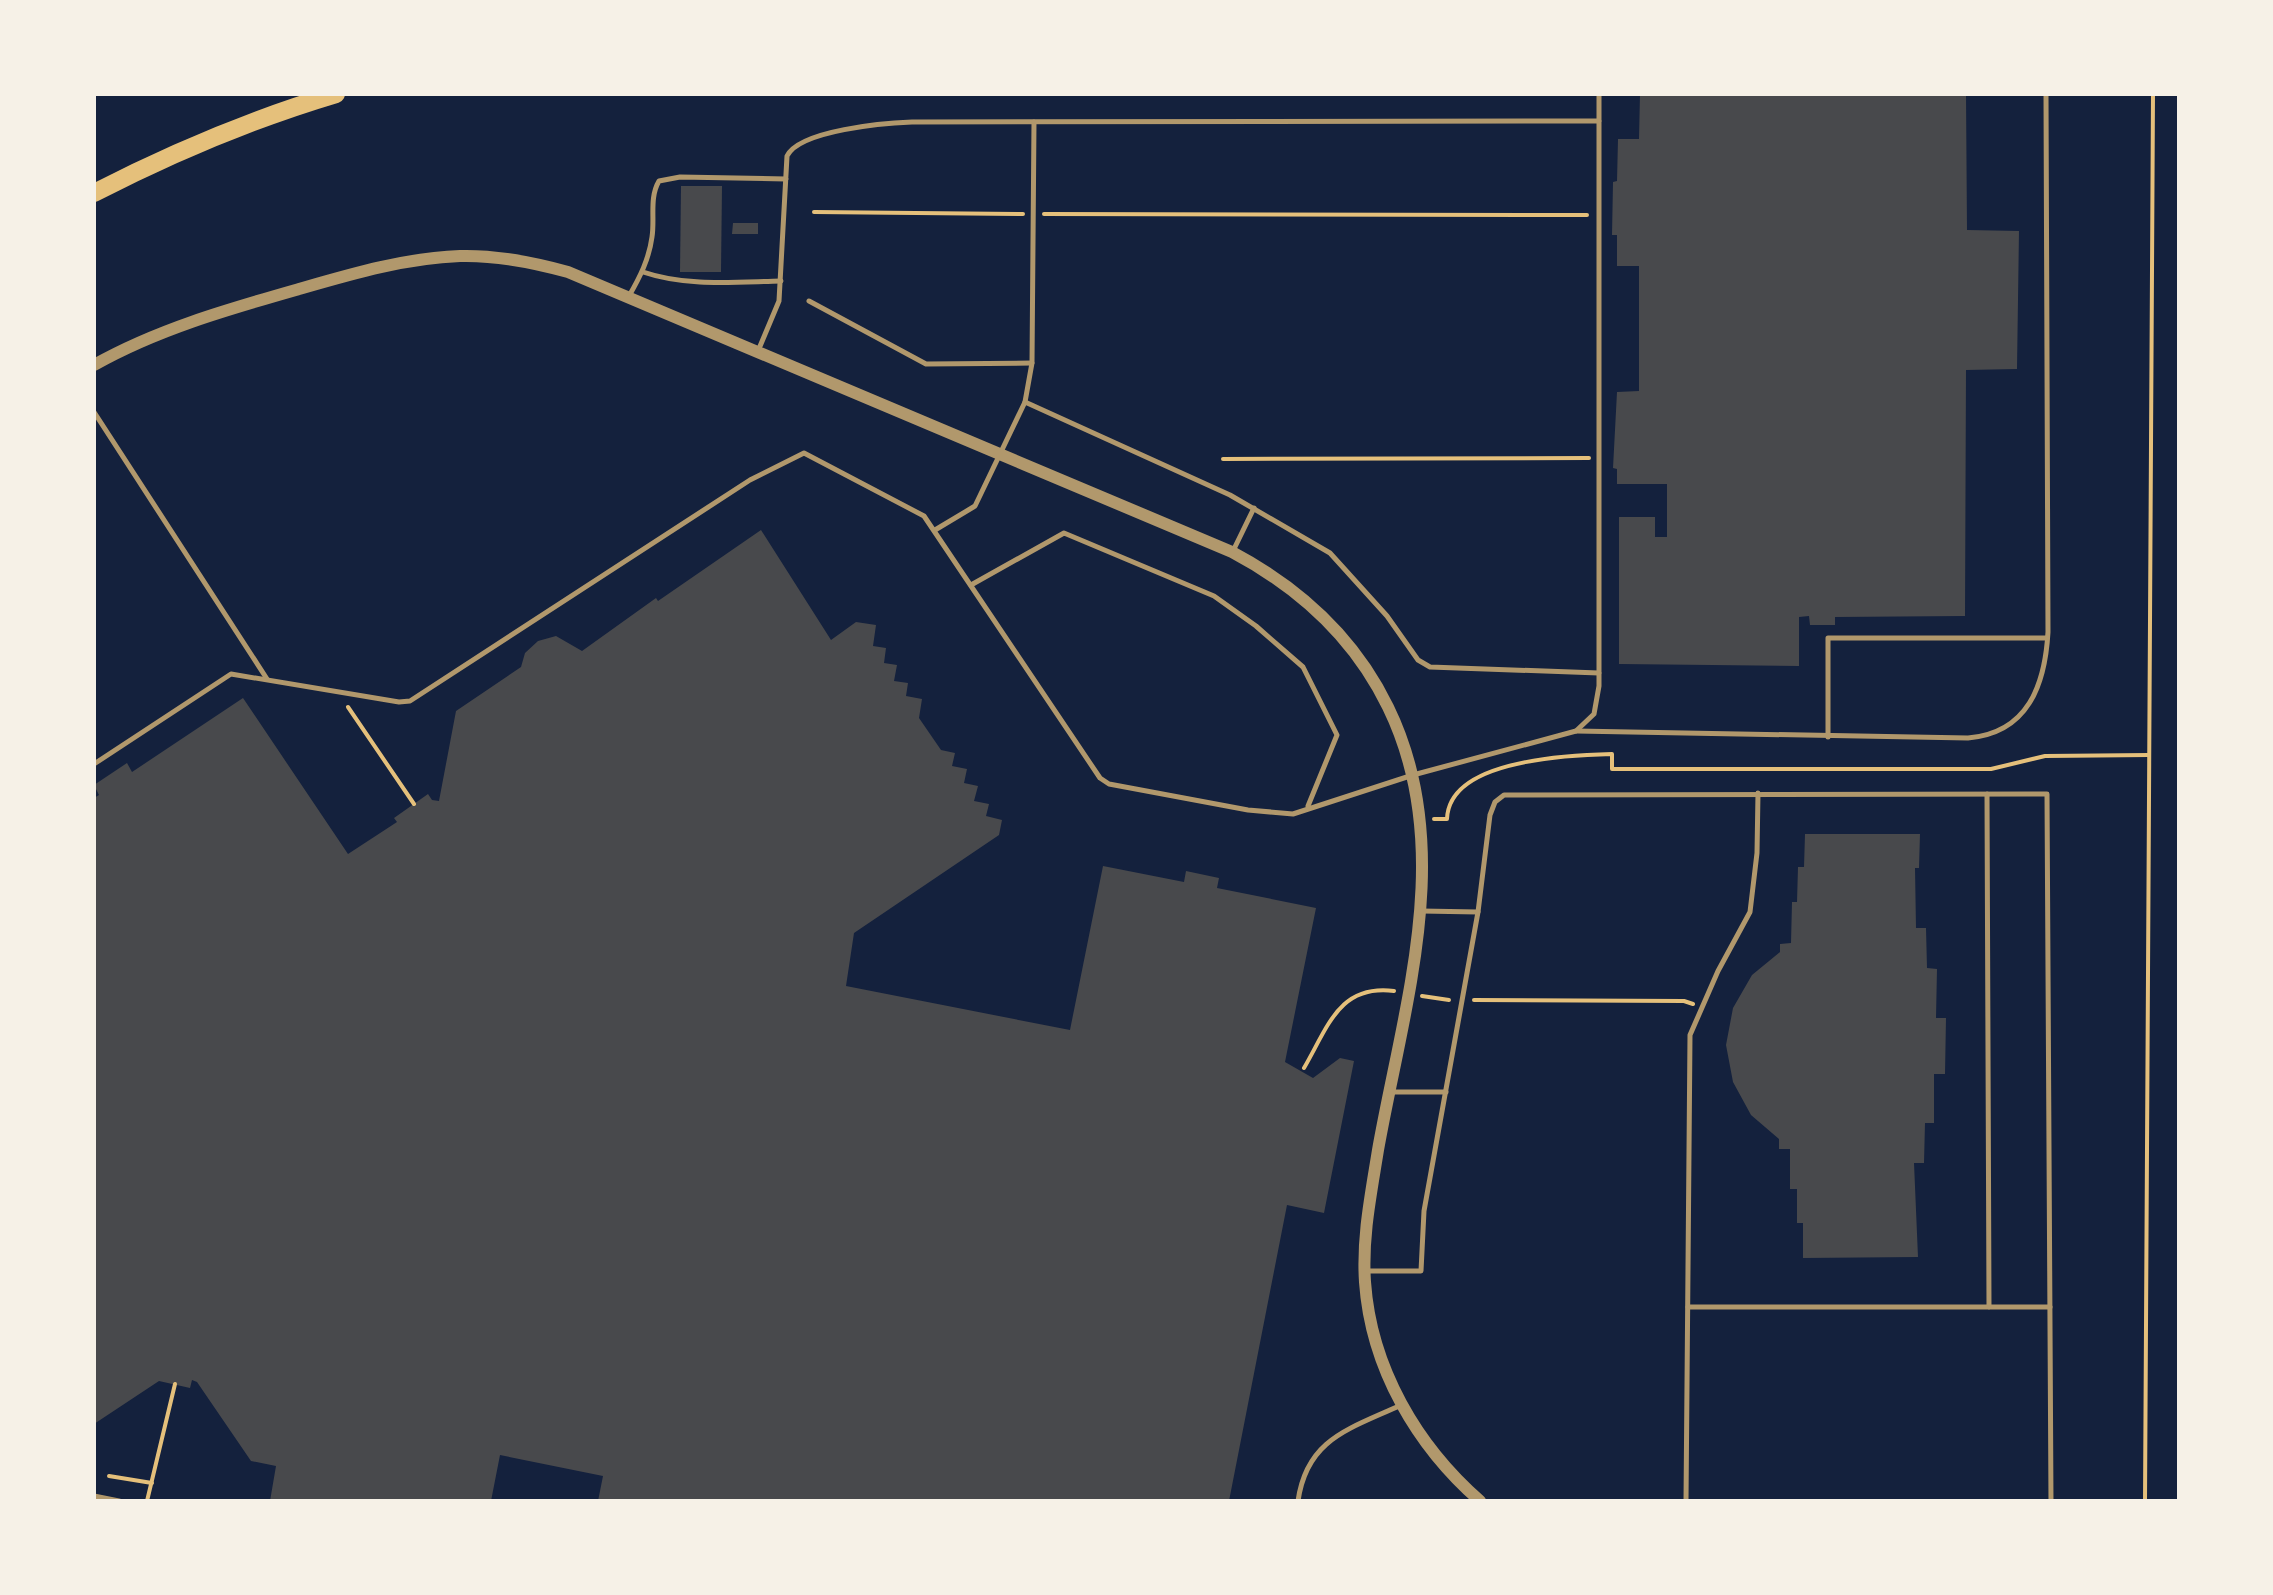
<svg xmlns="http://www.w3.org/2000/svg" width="2273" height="1595" viewBox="0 0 2273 1595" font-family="'Work Sans',sans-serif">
<rect width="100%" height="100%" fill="#14213d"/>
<!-- building -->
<g fill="#48494c">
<path d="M 1640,94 L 1966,94 L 1967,230 L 2019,231 L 2017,369 L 1966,370 L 1965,616 L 1835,617 L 1835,625 L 1810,625 L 1809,616 L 1799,617 L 1799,666 L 1619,664 L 1619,517 L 1655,517 L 1655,537 L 1667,537 L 1667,484 L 1617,484 L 1617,469 L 1613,468 L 1617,392 L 1639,391 L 1639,266 L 1617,266 L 1617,235 L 1612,235 L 1613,182 L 1617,181 L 1618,139 L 1639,139 Z"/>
<path d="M 681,186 L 722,186 L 721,272 L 680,272 Z"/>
<path d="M 733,223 L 758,223 L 758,234 L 732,234 Z"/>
<path d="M 761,530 L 831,640 L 856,622 L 876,625 L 873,646 L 886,648 L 884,663 L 897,665 L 894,681 L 908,683 L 906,696 L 922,699 L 919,718 L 941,750 L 955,753 L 952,766 L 967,769 L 964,783 L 978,786 L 974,801 L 989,804 L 986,816 L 1002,820 L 999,835 L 854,933 L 846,986 L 1070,1030 L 1103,866 L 1184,882 L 1186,871 L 1219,878 L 1217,888 L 1316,908 L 1285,1062 L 1313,1078 L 1340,1058 L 1354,1061 L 1324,1213 L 1287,1205 L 1229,1501 L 598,1501 L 603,1476 L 500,1455 L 491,1501 L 270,1501 L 276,1466 L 251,1461 L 197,1382 L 192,1380 L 190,1388 L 159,1381 L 94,1424 L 94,798 L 99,795 L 94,785 L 127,763 L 132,772 L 243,698 L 348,854 L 397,822 L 394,818 L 428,794 L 432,800 L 439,801 L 456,711 L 521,667 L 525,653 L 538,641 L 556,636 L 582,651 L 656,598 L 658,601 Z"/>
<path d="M 1805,834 L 1920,834 L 1919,868 L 1915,868 L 1916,928 L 1926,928 L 1927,968 L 1937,969 L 1936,1018 L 1946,1018 L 1945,1074 L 1934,1074 L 1934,1123 L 1925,1123 L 1924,1163 L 1914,1163 L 1918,1257 L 1803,1258 L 1803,1223 L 1797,1223 L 1797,1189 L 1790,1189 L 1790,1149 L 1779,1149 L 1779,1139 L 1751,1115 L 1733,1082 L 1726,1045 L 1733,1008 L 1752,975 L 1780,952 L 1780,944 L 1791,943 L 1792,902 L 1797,902 L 1798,867 L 1804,867 Z"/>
</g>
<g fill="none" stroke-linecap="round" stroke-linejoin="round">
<!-- path -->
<g stroke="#e5c07b" stroke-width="4">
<path d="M 814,212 L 1023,214"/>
<path d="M 1044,214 L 1587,215"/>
<path d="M 1223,459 L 1589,458"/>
<path d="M 348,707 L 414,804"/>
<path d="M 1434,819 L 1447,819 C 1449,759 1570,755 1612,754 L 1612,769 L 1991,769 L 2045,756 L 2149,755"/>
<path d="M 1422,996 L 1449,1000"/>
<path d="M 1474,1000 L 1684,1001 L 1693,1004"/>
<path d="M 1304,1068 C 1328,1027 1339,984 1394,991"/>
<path d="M 109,1476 L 152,1483"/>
<path d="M 147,1501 L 175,1384"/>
<path d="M 2145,1501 L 2153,94"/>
</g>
<!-- service -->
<g stroke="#b1986c" stroke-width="5">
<path d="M 643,272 C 687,287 735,282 781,281"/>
<path d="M 629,296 C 640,277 649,259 652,237 C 655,218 649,198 659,181 L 680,177 L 786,179"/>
<path d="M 809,301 L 926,364 L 1032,363"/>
<path d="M 758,351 L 779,301 L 787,156 C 800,130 885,123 912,122 L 1599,121"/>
<path d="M 1025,402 L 1230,495 L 1330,553 L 1387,616 L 1418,660 L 1430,667 L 1599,673"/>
<path d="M 94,412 L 267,679"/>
<path d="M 935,530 L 975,506 L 1025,402 L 1032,363 L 1034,122"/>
<path d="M 1233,551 L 1254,508"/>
<path d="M 971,585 L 1064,533 L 1214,596 L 1256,626 L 1303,667 L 1337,735 L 1308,806"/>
<path d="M 1576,731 L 1968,738 C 2028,733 2045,685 2048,632 L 2046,94"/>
<path d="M 1828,737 L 1828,638 L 2047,638"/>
<path d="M 94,764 L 231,674 L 399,702 L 410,701 L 750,480 L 804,453 L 924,516 L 1100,778 L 1109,784 L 1248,810 L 1293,814 L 1413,775 L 1576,731 L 1594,714 L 1599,686 L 1599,94"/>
<path d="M 1987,794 L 1989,1307"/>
<path d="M 1421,911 L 1478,912"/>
<path d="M 1390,1092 L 1446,1092"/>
<path d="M 1366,1271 L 1421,1271 L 1424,1211 L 1478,912 L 1490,815 L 1495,802 L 1504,795 L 2047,794 L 2051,1501"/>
<path d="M 1688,1307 L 2050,1307"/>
<path d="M 94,1496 L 119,1501"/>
<path d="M 1298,1501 C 1307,1438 1350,1429 1401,1405"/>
<path d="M 1686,1501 L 1690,1035 L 1718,971 L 1750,912 L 1757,853 L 1758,793"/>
</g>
<!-- tertiary -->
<path stroke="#b1986c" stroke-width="12" d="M 94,365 C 158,329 229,309 299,289 C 351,274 405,258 460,256 C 497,255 532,262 568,272 L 1232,552 C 1300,588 1354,637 1388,707 C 1457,848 1404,1004 1378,1150 C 1371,1194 1362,1237 1365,1282 C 1371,1368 1417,1446 1480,1501"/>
<!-- motorway -->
<path stroke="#e5c07b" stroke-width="18" d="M 94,193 C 172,153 252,119 336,94"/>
</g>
<!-- border -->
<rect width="2273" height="1595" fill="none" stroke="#f6f1e7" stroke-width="192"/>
</svg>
